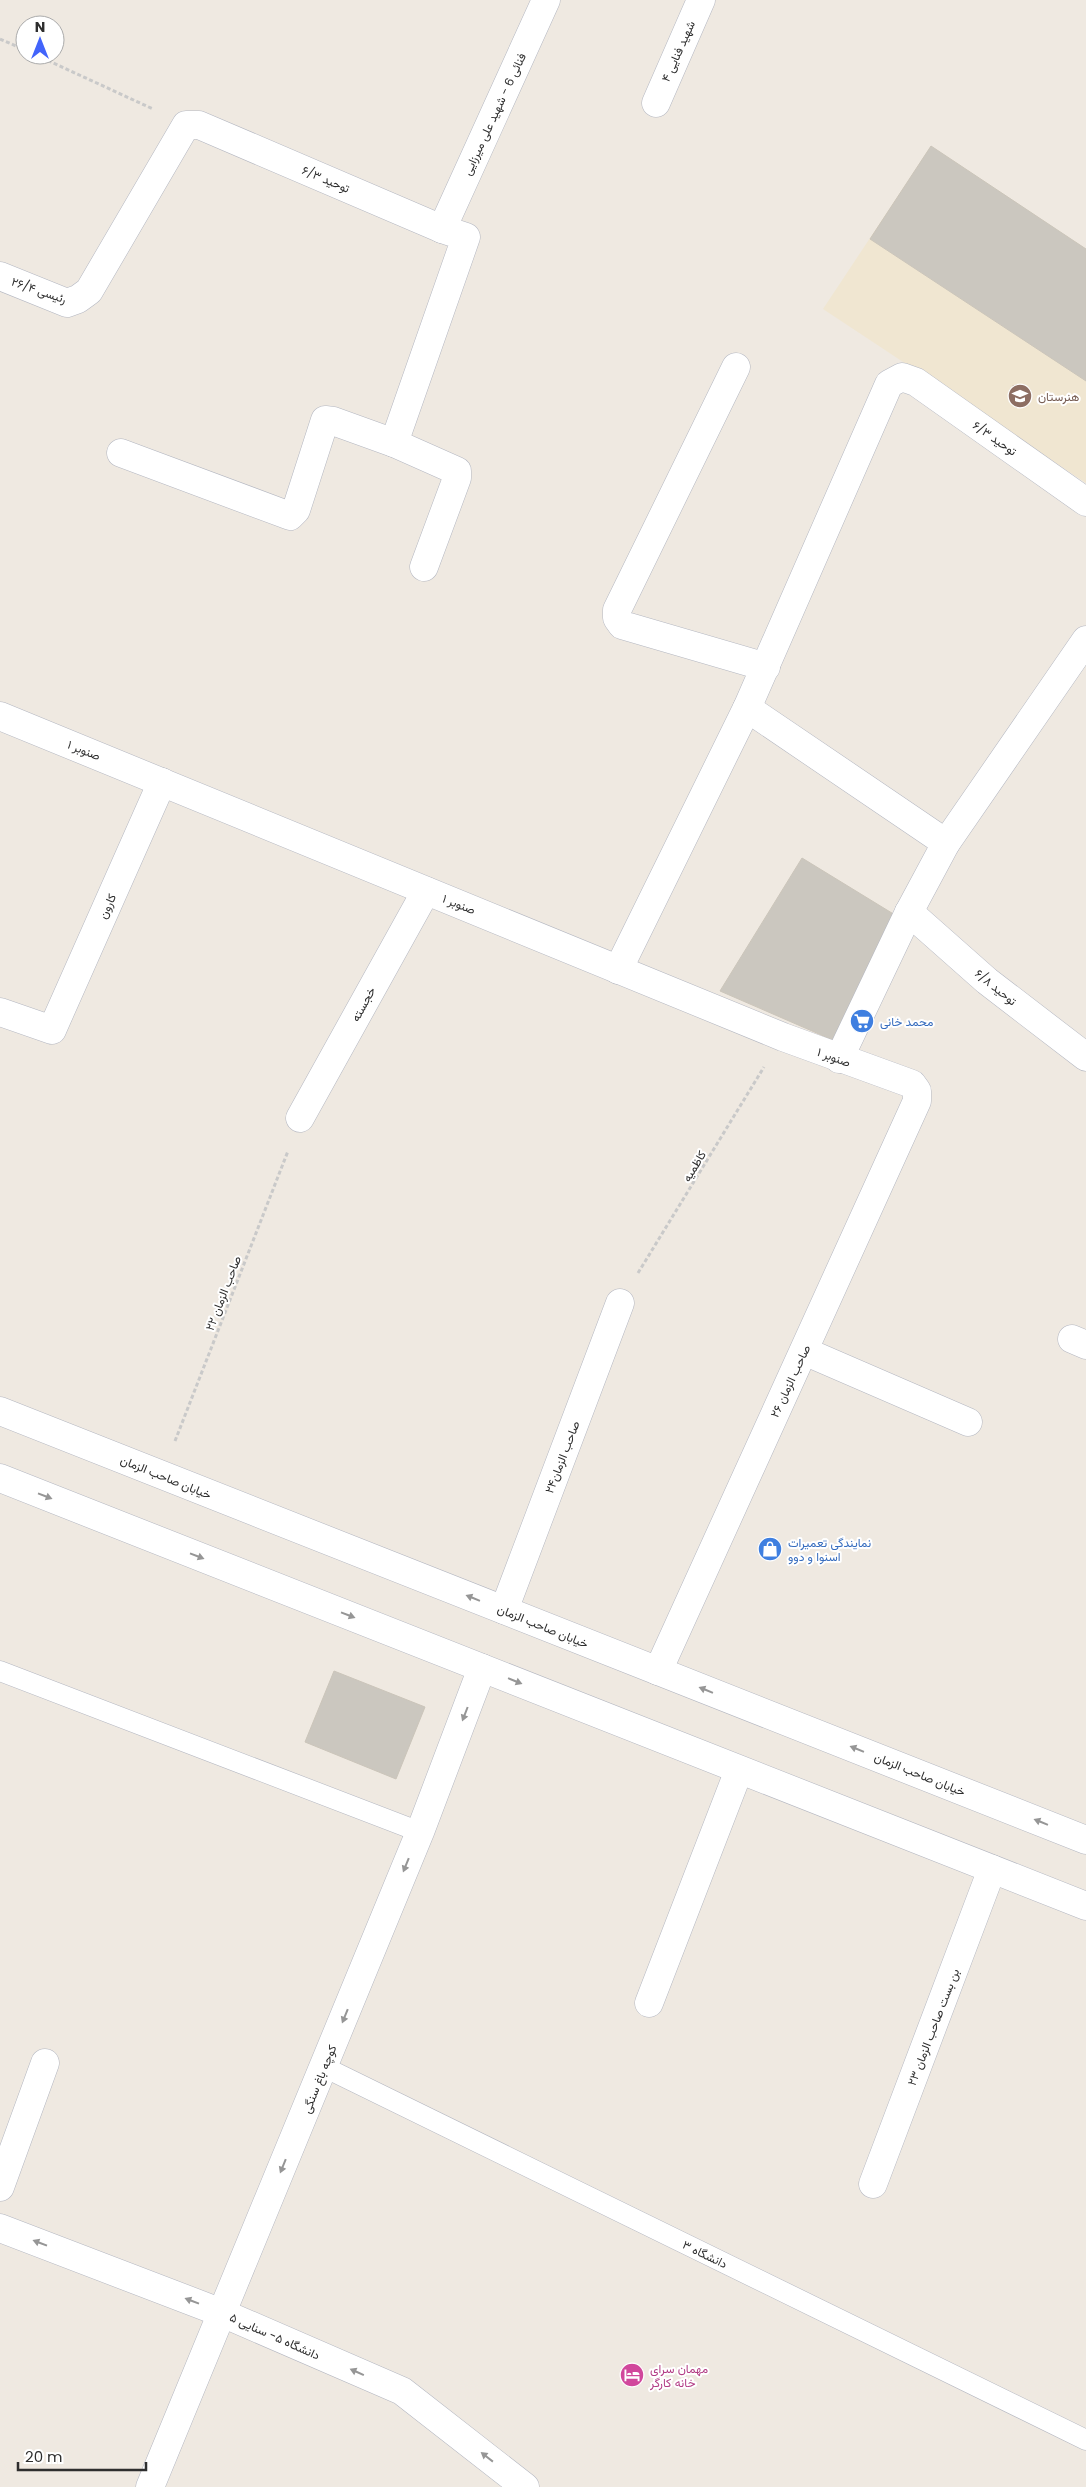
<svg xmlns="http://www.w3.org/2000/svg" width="1086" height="2487" viewBox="0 0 1086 2487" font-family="Poppins,Vazirmatn,sans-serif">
<rect width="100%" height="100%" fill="#efe9e1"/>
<!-- education -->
<path fill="#f0e6d1" d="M 931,146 L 1086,249 L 1086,483 L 823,309 Z"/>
<!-- building -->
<g fill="#cbc7bf" stroke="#cbc5ba">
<path d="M 931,146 L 1086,249 L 1086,381 L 870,239 Z"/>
<path d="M 802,858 L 900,918 L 842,1044 L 720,991 Z"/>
<path d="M 334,1671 L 425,1707 L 396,1779 L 305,1742 Z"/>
</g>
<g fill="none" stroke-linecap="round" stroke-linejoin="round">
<!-- lane casing -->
<g stroke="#b4b7c1" stroke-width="21">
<g id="lane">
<path d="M 0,1671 L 420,1832"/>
<path d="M 324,2067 L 1086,2440"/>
</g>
</g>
<!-- street casing -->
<g stroke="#b4b7c1" stroke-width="29">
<g id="street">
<path d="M 656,103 L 701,0"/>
<path d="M 442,229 L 546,0"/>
<path d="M 0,276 L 67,303 L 78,299 L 89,291 L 186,125 L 199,125 L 442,229 L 466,237 L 394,443"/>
<path d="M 736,367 L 617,610 L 617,618 L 622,625 L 766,667"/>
<path d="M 121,453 L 290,516 L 296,510 L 325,420 L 333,421 L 394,443 L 457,471 L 457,478 L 424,567"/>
<path d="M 747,708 L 946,843"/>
<path d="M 0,716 L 783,1037 L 912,1084 L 917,1091 L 917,1101 L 658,1671"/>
<path d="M 909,912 L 987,981 L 1086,1057"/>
<path d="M 618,970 L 747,708 L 889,384 L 902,377 L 916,382 L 1086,502"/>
<path d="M 0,1012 L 52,1030 L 162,782"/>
<path d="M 839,1059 L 909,912 L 946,843 L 1086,640"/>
<path d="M 300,1118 L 426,891"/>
<path d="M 1072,1339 L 1086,1345"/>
<path d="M 804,1351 L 968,1422"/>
<path d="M 504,1610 L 620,1303"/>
<path d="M 649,2003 L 739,1770"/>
<path d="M 873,2184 L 992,1869"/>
<path d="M 0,2187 L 45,2063"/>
<path d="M 0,2228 L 222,2313 L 402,2391 L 525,2487"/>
<path d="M 150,2487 L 420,1832 L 482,1668"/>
</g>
</g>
<!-- secondary casing -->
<g stroke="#b4b7c1" stroke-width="29">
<g id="secondary">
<path d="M 0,1411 L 1086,1840"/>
<path d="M 0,1478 L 1086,1906"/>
</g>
</g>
<!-- path -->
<g stroke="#c9c9c9" stroke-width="3" stroke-dasharray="4 2.5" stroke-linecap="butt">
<path d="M 0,39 L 25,50"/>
<path d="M 36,55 L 153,109"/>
<path d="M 638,1273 L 764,1067"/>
<path d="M 175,1441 L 288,1151"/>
</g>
<!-- lane -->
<use href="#lane" stroke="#fff" stroke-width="20"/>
<!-- street -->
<use href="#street" stroke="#fff" stroke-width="28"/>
<!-- secondary -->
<use href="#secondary" stroke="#fff" stroke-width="28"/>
</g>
<!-- one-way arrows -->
<defs><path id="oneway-solid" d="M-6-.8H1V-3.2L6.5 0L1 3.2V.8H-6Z" transform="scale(1.25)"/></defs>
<g fill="#969696">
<use href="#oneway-solid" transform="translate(45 1496) rotate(21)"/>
<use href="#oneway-solid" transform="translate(197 1556) rotate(21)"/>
<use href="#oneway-solid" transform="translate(473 1598) rotate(-158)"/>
<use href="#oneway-solid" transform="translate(348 1615) rotate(21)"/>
<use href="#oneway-solid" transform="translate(515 1681) rotate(22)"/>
<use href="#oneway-solid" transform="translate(706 1690) rotate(-158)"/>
<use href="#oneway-solid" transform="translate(465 1714) rotate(111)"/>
<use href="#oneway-solid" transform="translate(857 1749) rotate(-158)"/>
<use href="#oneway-solid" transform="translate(1041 1822) rotate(-158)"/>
<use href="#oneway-solid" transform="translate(406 1865) rotate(112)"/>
<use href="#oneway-solid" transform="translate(345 2016) rotate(112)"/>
<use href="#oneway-solid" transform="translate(283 2166) rotate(112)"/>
<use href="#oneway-solid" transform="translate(40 2243) rotate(-159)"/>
<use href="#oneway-solid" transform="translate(192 2301) rotate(-159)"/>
<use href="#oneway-solid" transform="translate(357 2372) rotate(-156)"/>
<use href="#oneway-solid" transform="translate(487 2457) rotate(-142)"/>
</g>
<!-- icons -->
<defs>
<g id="school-disc" transform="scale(1.25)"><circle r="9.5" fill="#8d6e63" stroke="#fff"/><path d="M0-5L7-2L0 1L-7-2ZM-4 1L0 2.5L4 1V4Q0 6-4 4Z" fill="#fff"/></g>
<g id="supermarket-disc" transform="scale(1.25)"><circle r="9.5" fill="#3f7fe0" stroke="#fff"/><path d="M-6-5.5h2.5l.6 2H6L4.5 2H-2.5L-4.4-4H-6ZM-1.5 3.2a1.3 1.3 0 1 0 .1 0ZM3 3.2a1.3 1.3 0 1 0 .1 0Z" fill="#fff"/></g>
<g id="shop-disc" transform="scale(1.25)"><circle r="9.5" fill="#3f7fe0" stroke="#fff"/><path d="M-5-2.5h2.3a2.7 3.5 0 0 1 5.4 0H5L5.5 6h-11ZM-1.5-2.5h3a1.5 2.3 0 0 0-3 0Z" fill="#fff"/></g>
<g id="hotel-disc" transform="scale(1.25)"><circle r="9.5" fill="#d1479c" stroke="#fff"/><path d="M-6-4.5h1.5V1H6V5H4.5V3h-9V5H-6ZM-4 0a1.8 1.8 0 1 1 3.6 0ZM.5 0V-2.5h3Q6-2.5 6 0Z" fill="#fff"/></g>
</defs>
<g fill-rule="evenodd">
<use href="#school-disc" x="1020" y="396"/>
<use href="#supermarket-disc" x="862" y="1021"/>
<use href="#shop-disc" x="770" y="1549"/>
<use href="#hotel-disc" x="632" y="2375"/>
</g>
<g text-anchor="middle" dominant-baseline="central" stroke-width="4" stroke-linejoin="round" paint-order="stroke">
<!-- street labels -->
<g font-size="12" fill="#2e2e2e" stroke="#fff">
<text transform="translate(678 51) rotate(-66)">شهید فنایی ۴</text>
<text transform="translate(494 114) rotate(-65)">فنائی 6 - شهید علی میرزایی</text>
<text transform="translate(326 179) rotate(23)">توحید ۶/۳</text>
<text transform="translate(39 290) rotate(19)">رئیسی ۲۶/۴</text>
<text transform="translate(995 438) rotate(35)">توحید ۶/۳</text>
<text transform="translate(84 750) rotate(22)">صنوبر ۱</text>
<text transform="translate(459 904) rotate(22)">صنوبر ۱</text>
<text transform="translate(107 906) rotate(-66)">کارون</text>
<text transform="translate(996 987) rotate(39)">توحید ۶/۸</text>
<text transform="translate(363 1004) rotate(-61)">خجسته</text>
<text transform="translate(834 1057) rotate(20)">صنوبر ۱</text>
<text transform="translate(694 1166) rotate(-59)">کاظمیه</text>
<text transform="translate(223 1293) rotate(-69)">صاحب الزمان ۲۲</text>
<text transform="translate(790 1381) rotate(-65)">صاحب الزمان ۲۶</text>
<text transform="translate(562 1457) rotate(-69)">صاحب الزمان۲۴</text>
<text transform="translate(166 1477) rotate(22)">خیابان صاحب الزمان</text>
<text transform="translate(543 1626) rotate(22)">خیابان صاحب الزمان</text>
<text transform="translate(920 1774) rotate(22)">خیابان صاحب الزمان</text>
<text transform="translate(933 2027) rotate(-69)">بن بست صاحب الزمان ۲۳</text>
<text transform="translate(319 2079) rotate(-68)">کوچه باغ سنگی</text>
<text transform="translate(705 2254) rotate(26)">دانشگاه ۳</text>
<text transform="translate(275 2336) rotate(24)">دانشگاه ۵- سنایی ۵</text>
</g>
<!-- education labels -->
<g font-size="12" fill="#785e54" stroke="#fff" text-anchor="start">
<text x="1038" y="396">هنرستان</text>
</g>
<!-- shop labels -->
<g font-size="12" fill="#366cbe" stroke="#fff" text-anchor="start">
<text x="880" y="1021">محمد خانی</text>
<text x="788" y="1542">نمایندگی تعمیرات<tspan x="788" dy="14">اسنوا و دوو</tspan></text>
</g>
<!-- hotel labels -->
<g font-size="12" fill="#b23c85" stroke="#fff" text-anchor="start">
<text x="650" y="2368">مهمان سرای<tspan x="650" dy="14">خانه کارگر</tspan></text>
</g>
</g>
<!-- north arrow -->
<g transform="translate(40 40)"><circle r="24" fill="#ffffff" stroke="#ababab"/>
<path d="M0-4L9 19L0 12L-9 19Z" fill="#4264fb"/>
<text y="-8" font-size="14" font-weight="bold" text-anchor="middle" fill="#2e2e2e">N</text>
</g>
<!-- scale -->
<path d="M18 2462v8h128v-8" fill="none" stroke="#2e2e2e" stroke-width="2.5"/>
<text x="25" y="2462" font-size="15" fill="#2e2e2e" stroke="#ffffff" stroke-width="4" paint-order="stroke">20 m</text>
</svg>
